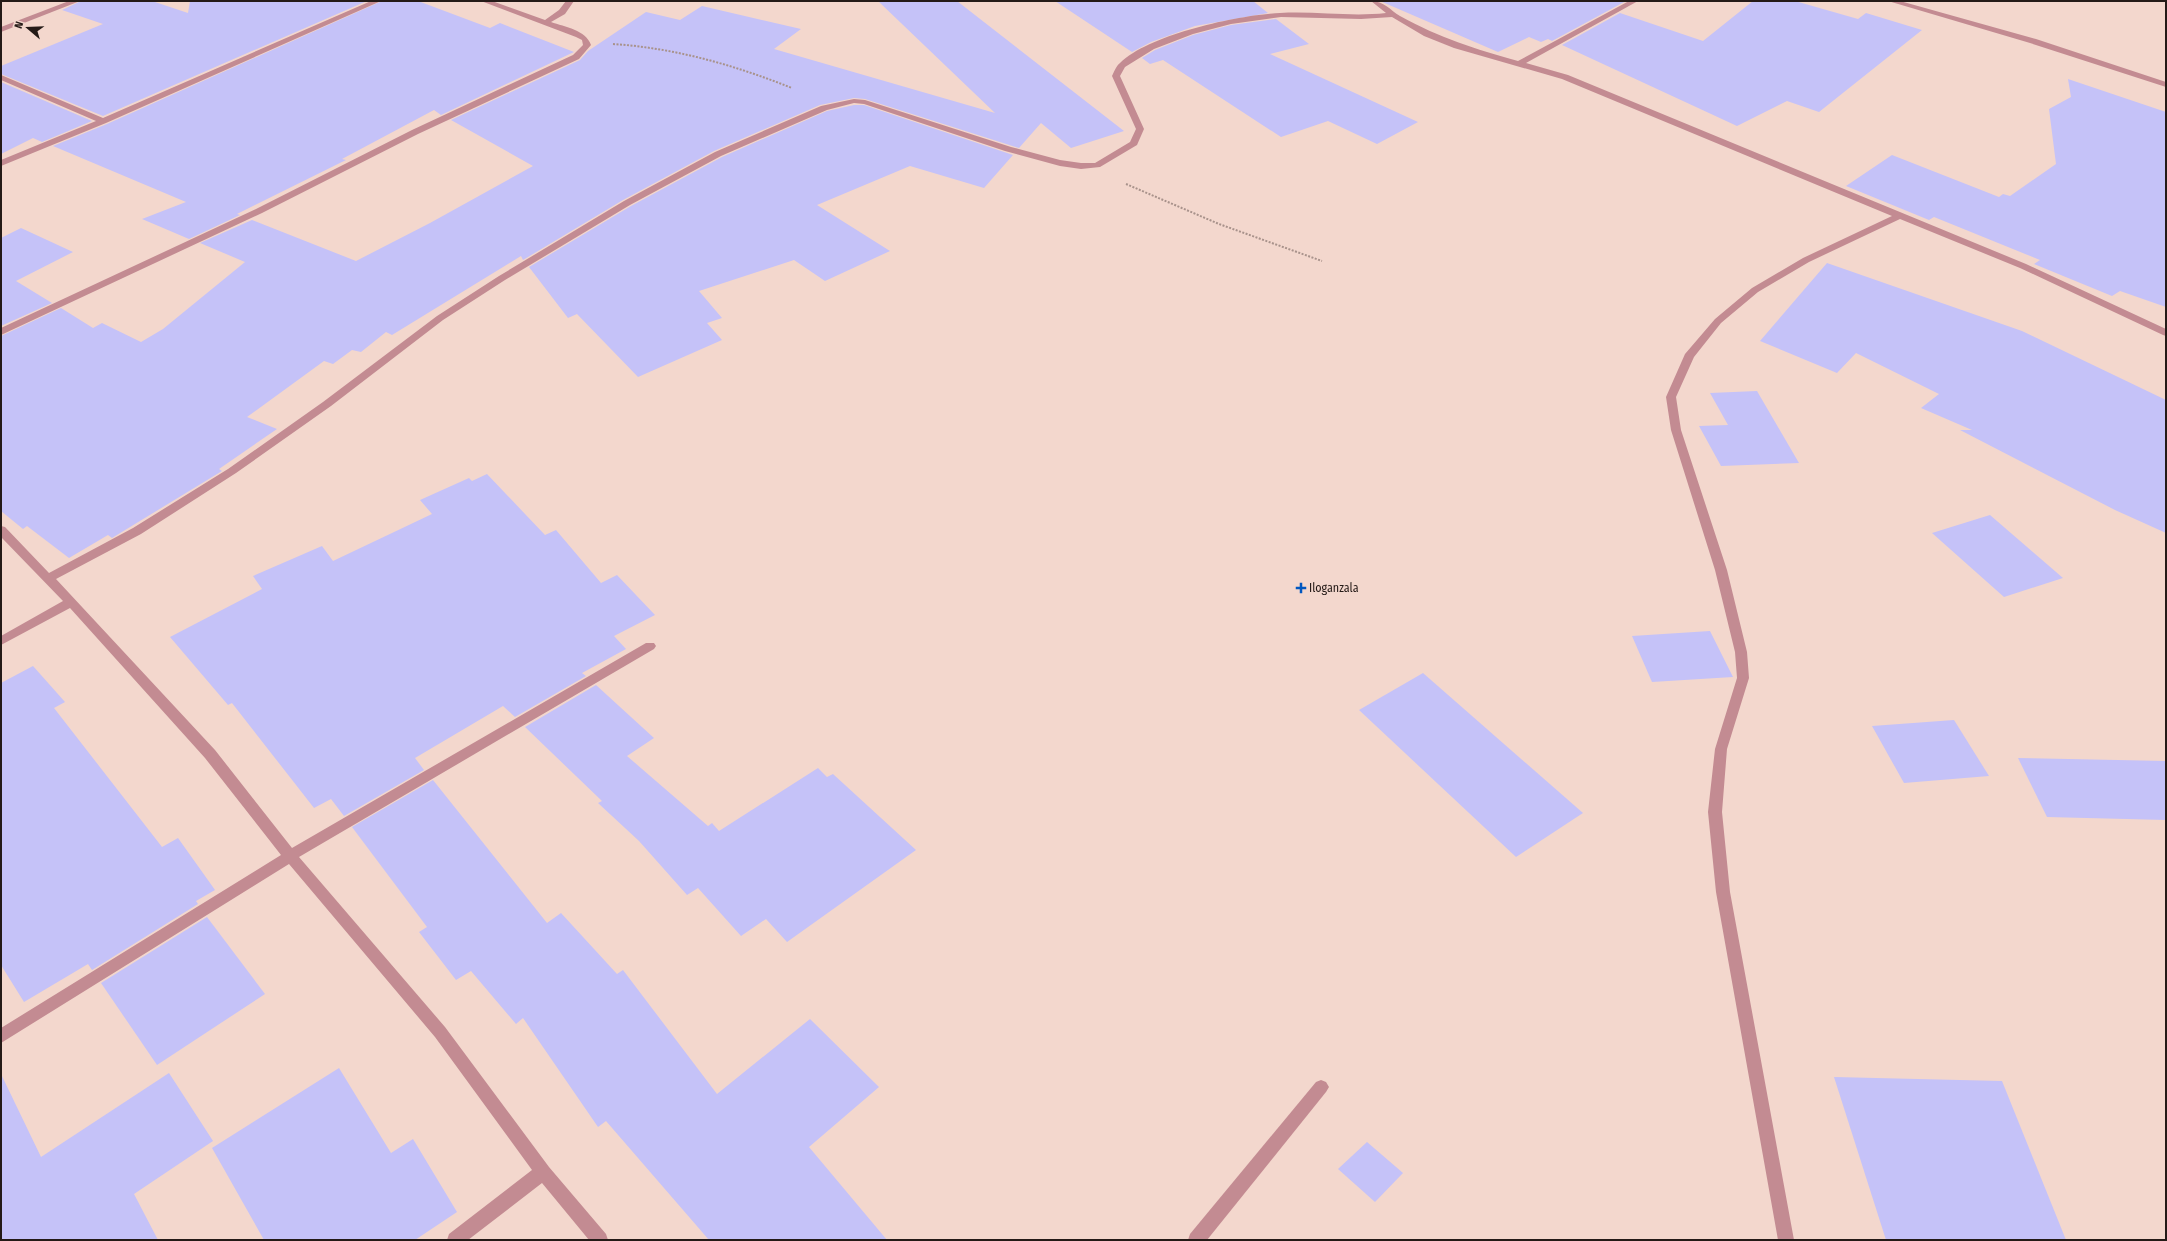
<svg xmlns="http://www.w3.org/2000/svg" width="2167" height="1241" viewBox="0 0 2167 1241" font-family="'Fira Sans Condensed',sans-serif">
<rect width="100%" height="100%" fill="#f3d7cd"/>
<!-- building -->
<g fill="#c5c2f8">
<path d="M 81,1 L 152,1 L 188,13 L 190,1 L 367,1 L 103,116 L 1,74 L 1,66 L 103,24 L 62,10 Z"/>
<path d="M 382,1 L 418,1 L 490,28 L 500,23 L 574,52 L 441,115 L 434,110 L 342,159 L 346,160 L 237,214 L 240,215 L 189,239 L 142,219 L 186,202 L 53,146 L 107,124 Z"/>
<path d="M 878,1 L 957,1 L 1124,131 L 1071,148 L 1041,123 L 1019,148 L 865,99 L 854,98 L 820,105 L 714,151 L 623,200 L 523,260 L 521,256 L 392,335 L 386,332 L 361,352 L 352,350 L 333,364 L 324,361 L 247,417 L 277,429 L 219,469 L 222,471 L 112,538 L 108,535 L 69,558 L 27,526 L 23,529 L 1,511 L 1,336 L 61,308 L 93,328 L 102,323 L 141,342 L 163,329 L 245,262 L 200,243 L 252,220 L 356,261 L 430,223 L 533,166 L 451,120 L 580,60 L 588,51 L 646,12 L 680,20 L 702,6 L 801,29 L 774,49 L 995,113 Z"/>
<path d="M 1055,1 L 1253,1 L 1268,13 L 1195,26 L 1151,42 L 1132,52 Z"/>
<path d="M 1380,1 L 1626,1 L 1552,41 L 1548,39 L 1541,42 L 1529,37 L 1498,52 Z"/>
<path d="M 1753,1 L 1795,1 L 1858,19 L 1866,13 L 1922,30 L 1819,112 L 1787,101 L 1737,126 L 1562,45 L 1620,13 L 1703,41 Z"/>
<path d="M 1276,19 L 1309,44 L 1270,54 L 1418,122 L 1377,144 L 1328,121 L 1281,137 L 1163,60 L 1150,64 L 1142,58 L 1155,50 L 1193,35 L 1231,25 Z"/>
<path d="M 2068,79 L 2166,112 L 2166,307 L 2120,291 L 2112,296 L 2034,264 L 2040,260 L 1934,217 L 1929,220 L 1846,186 L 1892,155 L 1999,197 L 2003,194 L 2010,196 L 2056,164 L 2049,109 L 2071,97 Z"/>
<path d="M 1,82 L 92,121 L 42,142 L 33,138 L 1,154 Z"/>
<path d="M 854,105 L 864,105 L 1013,155 L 984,188 L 910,166 L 817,205 L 890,251 L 825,281 L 794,260 L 699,291 L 722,318 L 707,323 L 722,340 L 638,377 L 577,314 L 568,318 L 529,267 L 631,206 L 722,157 L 827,111 Z"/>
<path d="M 21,228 L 73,252 L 16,281 L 52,303 L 1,326 L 1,238 Z"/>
<path d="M 1827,263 L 2022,331 L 2166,400 L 2166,533 L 2115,510 L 1960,430 L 1972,430 L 1921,408 L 1939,394 L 1856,353 L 1837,373 L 1760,341 Z"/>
<path d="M 1757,391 L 1799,463 L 1721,466 L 1699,426 L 1728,425 L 1710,393 Z"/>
<path d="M 487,474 L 545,535 L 556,530 L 601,583 L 617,575 L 655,615 L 614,636 L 626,649 L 582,673 L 586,676 L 515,717 L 503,706 L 415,758 L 424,770 L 344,816 L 331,799 L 314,808 L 232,703 L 228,705 L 170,637 L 262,589 L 253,576 L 322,546 L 333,561 L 432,514 L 420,500 L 469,478 L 472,481 Z"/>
<path d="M 1990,515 L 2063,578 L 2004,597 L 1932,533 Z"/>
<path d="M 1710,631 L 1733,677 L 1652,682 L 1632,636 Z"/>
<path d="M 33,666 L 65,702 L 54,708 L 162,847 L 178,838 L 215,890 L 196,901 L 198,904 L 92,970 L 88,964 L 24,1002 L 1,965 L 1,683 Z"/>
<path d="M 1423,673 L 1583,813 L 1516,857 L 1359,710 Z"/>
<path d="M 596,685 L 654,738 L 627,756 L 708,826 L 712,823 L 719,831 L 818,768 L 827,777 L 833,774 L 916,850 L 787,942 L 766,919 L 741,936 L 698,888 L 687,895 L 639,841 L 598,803 L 602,801 L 525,727 Z"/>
<path d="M 1954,720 L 1989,776 L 1904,783 L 1872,726 Z"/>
<path d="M 2018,758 L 2166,761 L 2166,820 L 2047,817 Z"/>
<path d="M 433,780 L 547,923 L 561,913 L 617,974 L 623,970 L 717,1094 L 810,1019 L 879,1087 L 809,1147 L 887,1240 L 709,1240 L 606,1121 L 598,1127 L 523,1018 L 516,1024 L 471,971 L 456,980 L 419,932 L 427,927 L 352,827 Z"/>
<path d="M 207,917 L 265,994 L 157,1065 L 101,983 Z"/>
<path d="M 339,1068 L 391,1153 L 413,1139 L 457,1212 L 415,1240 L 264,1240 L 212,1148 Z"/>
<path d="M 169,1073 L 213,1141 L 134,1194 L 158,1240 L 1,1240 L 1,1074 L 41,1157 Z"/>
<path d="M 1834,1077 L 2002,1081 L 2066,1240 L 1886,1240 Z"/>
<path d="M 1367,1142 L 1403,1173 L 1375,1202 L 1338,1169 Z"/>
</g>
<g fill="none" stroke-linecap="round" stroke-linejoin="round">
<!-- path -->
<g stroke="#a8928b" stroke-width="2" stroke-dasharray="2 1.5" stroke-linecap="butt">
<path d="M 613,44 C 675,48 734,65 792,88"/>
<path d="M 1126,184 L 1219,224 L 1322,261"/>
</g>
<!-- street -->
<g fill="#c38b92" fill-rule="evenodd">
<path d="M 69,1 L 80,1 L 1,32 L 1,27 Z"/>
<path d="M 371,1 L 381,1 L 106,123 L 1,166 L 1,160 L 96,121 L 1,80 L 1,75 L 103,118 Z"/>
<path d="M 481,1 L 492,1 L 545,20 L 559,10 L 566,1 L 574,1 L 565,14 L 551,22 C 565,27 586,30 591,45 L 579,59 L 418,134 L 262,213 L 1,335 L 1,328 L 256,209 L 412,130 L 573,55 L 583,45 L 582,40 L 576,37 Z"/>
<path d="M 1371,1 C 1384,1 1390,10 1400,16 C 1440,38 1475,49 1518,61 L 1629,1 L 1638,1 L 1526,63 L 1568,75 L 2026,264 L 2166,329 L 2166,336 L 2163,335 L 2020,268 L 1900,219 L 1809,262 L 1758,292 L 1721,323 L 1694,357 L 1676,397 L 1681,430 L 1727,570 L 1747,652 L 1749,678 L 1727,749 L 1722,812 L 1730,892 L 1794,1240 L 1778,1240 L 1716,892 L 1708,812 L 1715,749 L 1737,678 L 1735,652 L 1715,570 L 1671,430 L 1666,397 L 1685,354 L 1715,319 L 1752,288 L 1803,258 L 1892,216 L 1562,79 L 1454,48 L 1424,36 L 1392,17 L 1361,19 L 1281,17 L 1231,24 L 1193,34 L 1154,49 L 1125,67 L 1120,76 L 1144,129 L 1137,145 L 1100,167 L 1081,169 L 1060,166 L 1005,151 L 864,104 L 854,103 L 827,110 L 721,156 L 630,205 L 505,280 L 443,320 L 331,406 L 236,473 L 141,534 L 56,579 L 215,750 L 292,848 L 646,643 L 654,643 L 656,646 L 654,649 L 299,857 L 445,1027 L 549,1167 L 606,1234 L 608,1240 L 589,1240 L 542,1183 L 468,1240 L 447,1240 L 449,1234 L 532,1170 L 435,1037 L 289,864 L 1,1043 L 1,1028 L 281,855 L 205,758 L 70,608 L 1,645 L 1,636 L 63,601 L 1,537 L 1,526 L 5,527 L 49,573 L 133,528 L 228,469 L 323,402 L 437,316 L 499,276 L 624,201 L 715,152 L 821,106 L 854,99 L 865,100 L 1011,147 L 1060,160 L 1081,163 L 1095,163 L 1130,142 L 1136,129 L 1112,76 C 1114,72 1116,66 1120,63 C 1150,34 1239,15 1280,13 C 1316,11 1351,17 1386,13 Z"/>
<path d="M 1888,1 L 1900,1 L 2036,39 L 2166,82 L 2166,87 L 2030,43 Z"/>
<path d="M 1321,1080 L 1326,1082 L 1329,1087 L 1326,1092 L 1207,1240 L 1188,1240 L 1190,1234 L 1316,1082 Z"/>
</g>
</g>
<!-- markers -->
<path fill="#0057c0" stroke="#f3d7cd" stroke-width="1.5" d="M1299 582h4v4h4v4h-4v4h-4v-4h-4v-4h4z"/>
<g text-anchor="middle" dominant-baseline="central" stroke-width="3.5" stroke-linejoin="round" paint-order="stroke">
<!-- poi labels -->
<g font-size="12" fill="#241a17" stroke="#f3d7cd" text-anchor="start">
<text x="1309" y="588">Iloganzala</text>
</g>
</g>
<!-- border -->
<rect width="2167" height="1241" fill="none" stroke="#241a17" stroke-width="4"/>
<!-- north arrow -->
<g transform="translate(28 28) rotate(289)" stroke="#f3d7cd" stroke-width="3" paint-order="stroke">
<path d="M0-3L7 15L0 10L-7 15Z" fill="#241a17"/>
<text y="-6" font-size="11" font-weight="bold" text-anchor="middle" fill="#241a17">N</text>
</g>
</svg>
